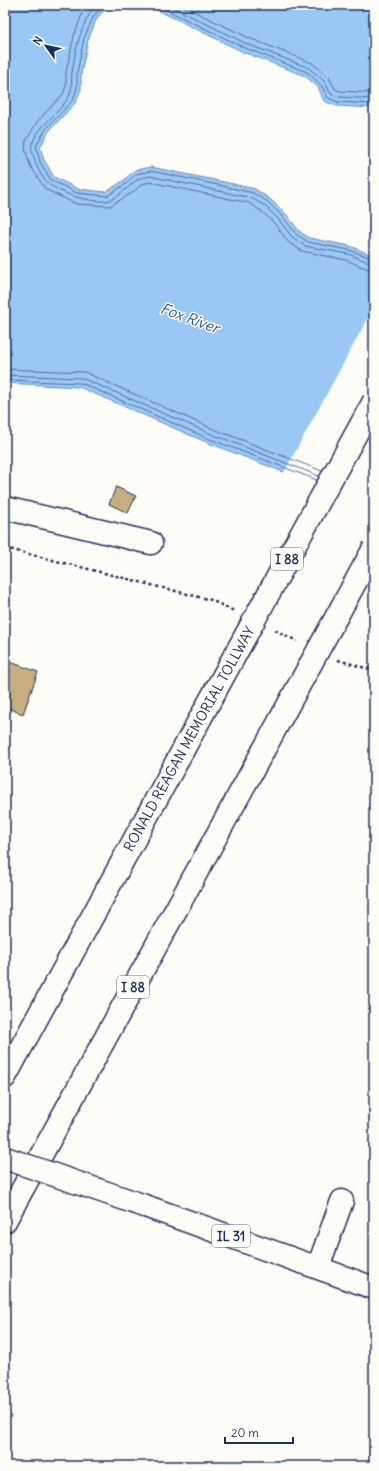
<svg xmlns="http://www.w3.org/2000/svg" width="379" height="1471" viewBox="0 0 379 1471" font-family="Delius,sans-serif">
<rect width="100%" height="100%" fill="#fdfcf7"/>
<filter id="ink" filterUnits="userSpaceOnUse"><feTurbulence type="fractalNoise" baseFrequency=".025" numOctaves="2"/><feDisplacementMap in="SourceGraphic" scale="8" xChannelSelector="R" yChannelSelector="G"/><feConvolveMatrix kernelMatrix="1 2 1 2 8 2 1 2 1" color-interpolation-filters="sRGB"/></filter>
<g filter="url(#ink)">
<!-- water -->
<g fill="#9ac8f5" stroke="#678bb9">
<path d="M 5,5 L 109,5 L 97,18 L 88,40 L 81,74 L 81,89 L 76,102 L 49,131 L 40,147 L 44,160 L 54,177 L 78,189 L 106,192 L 123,181 L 135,170 L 151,167 L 224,182 L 255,189 L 270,199 L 286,214 L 299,231 L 309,238 L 350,246 L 374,256 L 374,507 L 206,442 L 79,387 L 5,383 Z"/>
<path d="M 147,5 L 374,5 L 374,108 L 337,106 L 324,101 L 318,87 L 305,76 L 243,52 Z"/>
</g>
<!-- pier -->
<path fill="#fdfcf7" d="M 374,307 L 374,509 L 283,474 Z"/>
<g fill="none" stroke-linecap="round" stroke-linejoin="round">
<!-- shore -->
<g stroke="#4e6c9a" stroke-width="1">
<path d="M 88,5 L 83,11 L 74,36 L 66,72 L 66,86 L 63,94 L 37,122 L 26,141 L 25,149 L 30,165 L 45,189 L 76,204 L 110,206 L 132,193 L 142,184 L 150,182 L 249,203 L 261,211 L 275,224 L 288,242 L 302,251 L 346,260 L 368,269 L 374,270"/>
<path d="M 96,5 C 81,22 75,50 72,73 C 71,81 73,88 69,96 C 60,114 39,124 32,144 C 30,148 33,154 34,158 C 36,166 42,179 49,184 C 63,195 89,202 106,201 C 118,200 129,184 139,179 C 142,177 147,177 150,176 L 251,198 L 265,206 L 279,220 L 292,237 L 305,246 L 348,254 L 374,264"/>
<path d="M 103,5 L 94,16 L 84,38 L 77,73 L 77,88 L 73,100 L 46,129 L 36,146 L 40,162 L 51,180 L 77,193 L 107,196 L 126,184 L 136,174 L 151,171 L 223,186 L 253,193 L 268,202 L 283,217 L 296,234 L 308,242 L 349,250 L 374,259"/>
<path d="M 156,5 L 245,48 L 307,72 L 321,85 L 328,98 L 338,102 L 374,104"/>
<path d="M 168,5 L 247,44 L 309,68 L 324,81 L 331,94 L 339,97 L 374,99"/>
<path d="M 181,5 L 249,38 L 312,63 L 329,77 L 335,89 L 340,91 L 374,93"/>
<path d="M 5,369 L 84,372 L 211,428 L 322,471"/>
<path d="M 5,375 L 82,378 L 209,433 L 319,476"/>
<path d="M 5,380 L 81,383 L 207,438 L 317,480"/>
</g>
</g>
<!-- building -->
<g fill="#c6ae7e" stroke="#1b2f5e">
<path d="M 116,487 L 136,496 L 128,513 L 109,504 Z"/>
<path d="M 5,660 L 38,672 L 23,714 L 5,707 Z"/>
</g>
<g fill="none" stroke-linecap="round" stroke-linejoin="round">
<!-- minor casing -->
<g stroke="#1b2f5e" stroke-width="25">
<g id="minor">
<path d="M 5,508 L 151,543"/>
<path d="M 318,1267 L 342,1201"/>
</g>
</g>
<!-- major casing -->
<g stroke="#1b2f5e" stroke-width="25">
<path id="major" d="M 145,1206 L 374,1288"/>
</g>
<!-- highway casing -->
<g stroke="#1b2f5e" stroke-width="25">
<g id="highway">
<path d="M 5,1077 L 201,717"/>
<path d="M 5,1221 L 262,753"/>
</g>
</g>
<!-- path -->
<g stroke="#1b2f5e" stroke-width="2.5" stroke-dasharray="3 3" stroke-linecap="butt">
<path d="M 5,548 L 211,600 L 234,611"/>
<path d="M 275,630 L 297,641"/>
<path d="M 338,660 L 369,669 L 374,669"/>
</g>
<!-- minor -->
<use href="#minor" stroke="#fdfcf7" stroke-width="22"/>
<!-- major -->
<use href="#major" stroke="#fdfcf7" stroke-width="22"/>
<!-- highway -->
<use href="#highway" stroke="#fdfcf7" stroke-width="22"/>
<!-- major-bridge casing -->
<g stroke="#1b2f5e" stroke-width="25" stroke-linecap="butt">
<path id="major-bridge" d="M 5,1158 L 145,1206"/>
</g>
<!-- highway-bridge casing -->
<g stroke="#1b2f5e" stroke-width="25" stroke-linecap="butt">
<g id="highway-bridge">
<path d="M 201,717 L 374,401"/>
<path d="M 262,753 L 374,548"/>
</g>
</g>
<!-- major-bridge -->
<use href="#major-bridge" stroke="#fdfcf7" stroke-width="22"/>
<!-- highway-bridge -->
<use href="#highway-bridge" stroke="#fdfcf7" stroke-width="22"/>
</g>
</g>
<g text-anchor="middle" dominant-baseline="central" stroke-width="3" stroke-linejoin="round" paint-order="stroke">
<!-- shield labels -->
<g fill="#fdfcf7" stroke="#5f6c8c" stroke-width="1">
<rect x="271" y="548" width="32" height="22" rx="3"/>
<rect x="117" y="976" width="32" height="22" rx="3"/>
<rect x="212" y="1225" width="38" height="22" rx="3"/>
</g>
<g font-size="13" font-weight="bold" fill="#1b2f5e">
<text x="287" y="559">I 88</text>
<text x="133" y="987">I 88</text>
<text x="231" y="1236">IL 31</text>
</g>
<!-- street labels -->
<g font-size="14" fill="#1b2f5e" stroke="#fdfcf7">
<text transform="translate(189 739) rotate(-61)">RONALD REAGAN MEMORIAL TOLLWAY</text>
</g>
<!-- water labels -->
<g font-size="15" font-style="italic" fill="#3b5584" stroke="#fdfcf7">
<text transform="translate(190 318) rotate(20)">Fox River</text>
</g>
</g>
<!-- margin -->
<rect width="379" height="1471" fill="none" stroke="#fdfcf7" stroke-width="20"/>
<rect x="10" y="10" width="359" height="1451" fill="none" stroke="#1b2f5e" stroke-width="1.5" filter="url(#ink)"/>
<!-- north arrow -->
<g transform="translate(46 46) rotate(303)" stroke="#fdfcf7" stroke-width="3" paint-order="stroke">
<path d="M0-3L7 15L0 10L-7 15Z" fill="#1b2f5e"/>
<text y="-6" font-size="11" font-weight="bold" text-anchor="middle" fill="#1b2f5e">N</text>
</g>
<!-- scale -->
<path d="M225 1437v6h68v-6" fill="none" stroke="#1b2f5e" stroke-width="2"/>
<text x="231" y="1437" font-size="12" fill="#1b2f5e" stroke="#fdfcf7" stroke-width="3" paint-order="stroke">20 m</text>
</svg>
